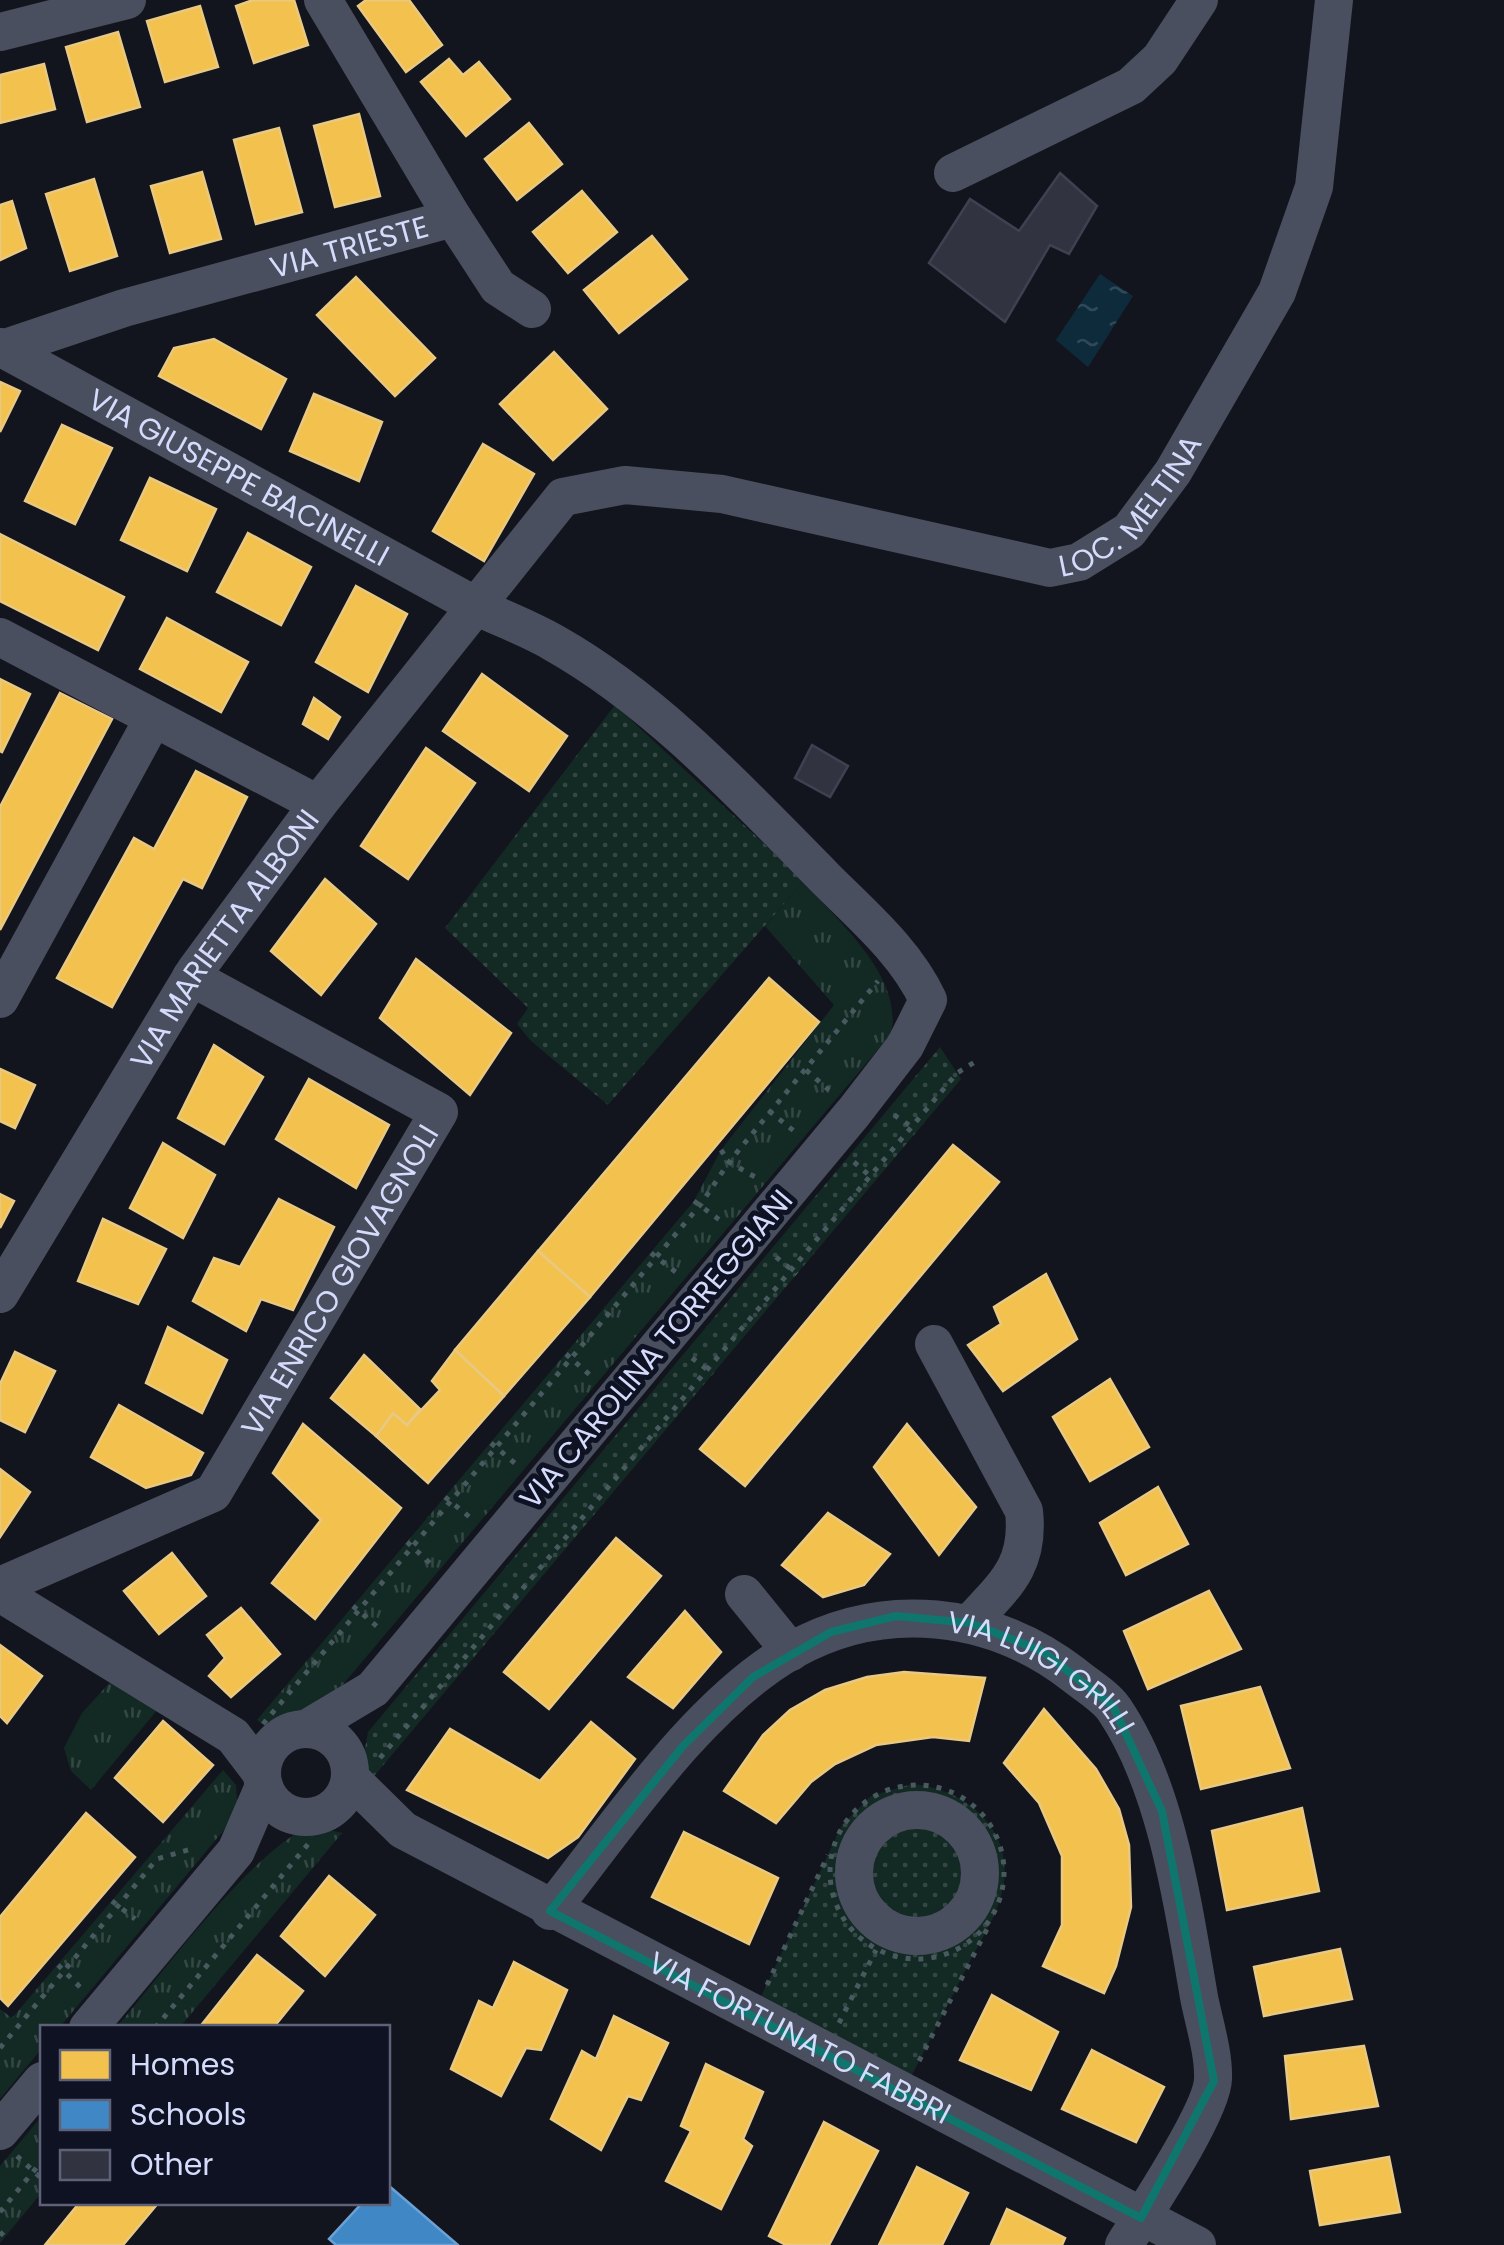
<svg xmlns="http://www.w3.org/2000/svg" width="1504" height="2245" viewBox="0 0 1504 2245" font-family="Poppins,sans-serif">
<defs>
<pattern id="grass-tufts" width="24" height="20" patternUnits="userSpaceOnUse" patternTransform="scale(2.5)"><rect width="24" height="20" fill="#132923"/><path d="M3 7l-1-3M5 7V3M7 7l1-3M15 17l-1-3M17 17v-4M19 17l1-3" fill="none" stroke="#344744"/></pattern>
<pattern id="park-dots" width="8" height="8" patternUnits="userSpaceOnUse" patternTransform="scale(2.5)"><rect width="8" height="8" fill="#132923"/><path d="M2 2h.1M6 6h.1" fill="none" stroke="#344744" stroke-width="1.8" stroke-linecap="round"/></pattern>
<pattern id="water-ripples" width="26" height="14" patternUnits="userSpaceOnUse" patternTransform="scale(2.5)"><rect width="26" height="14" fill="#0e2b3b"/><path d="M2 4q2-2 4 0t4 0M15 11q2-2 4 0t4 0" fill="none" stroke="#304958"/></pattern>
</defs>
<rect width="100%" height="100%" fill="#13151e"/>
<!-- grass -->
<g fill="url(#grass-tufts)">
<path d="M 804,881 C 838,923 904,976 891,1034 L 313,1720 L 271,1731 L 257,1720 L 694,1201 L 721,1150 L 834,1005 L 765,926 Z"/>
<path d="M 111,1681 L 158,1709 L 91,1790 L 71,1771 L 64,1748 L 82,1713 Z"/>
<path d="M 223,1770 L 236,1785 L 238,1813 L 60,2027 L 42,2028 L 42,2048 L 0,2099 L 0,2009 L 12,2018 Z"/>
<path d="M 310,1826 L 342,1833 L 180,2027 L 117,2027 C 162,1974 251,1852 310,1826 Z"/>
<path d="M 42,2116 L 42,2192 L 0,2243 L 0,2166 Z"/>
</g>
<!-- park -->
<g fill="url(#park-dots)">
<path d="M 615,705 L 804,881 L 608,1105 L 531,1041 L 517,1024 L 528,1008 L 445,928 Z"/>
<path d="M 940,1047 L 961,1079 L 369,1782 L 364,1754 L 368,1732 Z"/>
<path d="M 912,1784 C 968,1789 1017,1832 1002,1892 C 996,1917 981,1940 969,1963 C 947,2006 925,2050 902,2094 L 752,2016 L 842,1825 L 871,1796 Z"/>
</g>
<!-- water -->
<path fill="url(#water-ripples)" d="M 1100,274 L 1133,296 L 1088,367 L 1056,340 Z"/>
<!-- homes -->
<g fill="#f2c14e" stroke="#e9c982" stroke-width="2.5">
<path d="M 253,0 L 294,0 L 308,45 L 254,63 L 236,6 Z"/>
<path d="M 366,0 L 409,0 L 442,45 L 406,72 L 358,6 Z"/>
<path d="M 200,6 L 218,67 L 165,82 L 147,21 Z"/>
<path d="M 118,32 L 140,107 L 87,122 L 66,47 Z"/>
<path d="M 449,59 L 463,75 L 479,62 L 510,99 L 466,136 L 421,82 Z"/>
<path d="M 44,64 L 55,109 L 0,123 L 0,75 Z"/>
<path d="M 359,114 L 380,196 L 335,207 L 314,126 Z"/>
<path d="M 529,123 L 562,164 L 517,200 L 485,159 Z"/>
<path d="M 279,128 L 302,212 L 256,224 L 234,140 Z"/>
<path d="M 202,172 L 221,239 L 170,253 L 151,186 Z"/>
<path d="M 94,179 L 117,256 L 70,271 L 46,194 Z"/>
<path d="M 582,191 L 617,232 L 568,273 L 533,232 Z"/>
<path d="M 12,201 L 26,248 L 0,260 L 0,205 Z"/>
<path d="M 652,236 L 687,279 L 619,333 L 584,290 Z"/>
<path d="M 356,277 L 435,358 L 395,396 L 317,315 Z"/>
<path d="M 214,339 L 286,379 L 261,429 L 159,376 L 174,348 Z"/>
<path d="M 554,352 L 607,409 L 553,460 L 500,404 Z"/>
<path d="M 0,382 L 20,391 L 0,432 Z"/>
<path d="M 314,394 L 382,422 L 359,481 L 290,451 Z"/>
<path d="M 62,425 L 112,448 L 75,524 L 25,501 Z"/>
<path d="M 483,444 L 534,474 L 484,561 L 433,531 Z"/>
<path d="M 150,478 L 216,509 L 187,571 L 121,540 Z"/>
<path d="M 248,533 L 311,567 L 281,625 L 217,592 Z"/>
<path d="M 0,534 L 124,597 L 98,650 L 0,601 Z"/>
<path d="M 356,586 L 407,614 L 368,692 L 316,662 Z"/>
<path d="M 167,618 L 248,662 L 221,712 L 140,669 Z"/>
<path d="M 482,674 L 567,736 L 529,791 L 443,731 Z"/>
<path d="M 0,679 L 30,694 L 2,752 L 0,751 Z"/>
<path d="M 60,693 L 112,719 L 0,930 L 0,807 Z"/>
<path d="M 314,698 L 340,717 L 328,739 L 303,724 Z"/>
<path d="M 426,748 L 475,783 L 408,879 L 361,846 Z"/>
<path d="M 196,771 L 247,797 L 202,888 L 183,879 L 112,1007 L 57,978 L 134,838 L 154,849 Z"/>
<path d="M 325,879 L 376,924 L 321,995 L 271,951 Z"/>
<path d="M 416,959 L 511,1033 L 470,1095 L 380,1018 Z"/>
<path d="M 769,978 L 819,1022 L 590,1297 L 538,1251 Z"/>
<path d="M 214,1045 L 263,1077 L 224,1144 L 178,1118 Z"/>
<path d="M 0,1069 L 35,1085 L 15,1128 L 0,1121 Z"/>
<path d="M 309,1079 L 389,1125 L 356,1188 L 276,1139 Z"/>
<path d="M 163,1143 L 215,1175 L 183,1238 L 130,1208 Z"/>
<path d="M 953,1145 L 999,1182 L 745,1486 L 700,1449 Z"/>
<path d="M 0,1194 L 14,1201 L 0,1228 Z"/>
<path d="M 279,1199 L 334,1227 L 293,1310 L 261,1299 L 246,1331 L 193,1301 L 214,1258 L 240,1267 Z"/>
<path d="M 103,1219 L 166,1249 L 138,1304 L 78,1281 Z"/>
<path d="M 538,1251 L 590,1297 L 504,1396 L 455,1350 Z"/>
<path d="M 1046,1274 L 1077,1339 L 1003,1391 L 968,1345 L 1001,1324 L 994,1307 Z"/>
<path d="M 168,1327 L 227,1360 L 202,1413 L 146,1383 Z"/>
<path d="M 455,1350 L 504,1396 L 428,1483 L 376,1436 L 393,1413 L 407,1425 L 440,1390 L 432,1381 Z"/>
<path d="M 15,1352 L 55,1371 L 25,1432 L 0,1420 L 0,1384 Z"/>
<path d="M 364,1355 L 420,1409 L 407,1425 L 393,1413 L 376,1436 L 331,1398 Z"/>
<path d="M 1110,1379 L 1149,1447 L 1090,1481 L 1053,1417 Z"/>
<path d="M 119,1405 L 203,1453 L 191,1475 L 146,1488 L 91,1457 Z"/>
<path d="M 303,1424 L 401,1508 L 315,1619 L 272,1583 L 321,1520 L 273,1473 Z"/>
<path d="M 907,1424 L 976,1507 L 939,1555 L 874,1467 Z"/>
<path d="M 0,1469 L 30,1492 L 0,1537 Z"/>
<path d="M 1158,1487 L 1188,1544 L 1126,1575 L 1100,1523 Z"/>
<path d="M 828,1513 L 890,1554 L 864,1585 L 823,1597 L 782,1565 Z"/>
<path d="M 616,1538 L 661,1576 L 549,1709 L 504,1672 Z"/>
<path d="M 172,1553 L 206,1596 L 159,1634 L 124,1591 Z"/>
<path d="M 1209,1591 L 1241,1649 L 1148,1689 L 1124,1631 Z"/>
<path d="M 241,1608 L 280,1654 L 231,1697 L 209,1676 L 225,1658 L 207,1635 Z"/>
<path d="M 685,1611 L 721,1652 L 673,1708 L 628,1677 Z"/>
<path d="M 0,1645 L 42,1676 L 7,1723 L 0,1716 Z"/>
<path d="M 904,1672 L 985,1678 L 969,1741 L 933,1737 L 876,1745 L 835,1764 L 811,1782 L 776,1823 L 724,1791 L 763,1735 L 790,1710 L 825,1690 L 867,1677 Z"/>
<path d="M 1260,1687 L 1290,1768 L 1201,1789 L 1181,1706 Z"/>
<path d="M 1044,1709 L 1096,1769 L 1119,1809 L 1129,1845 L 1131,1907 L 1116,1966 L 1104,1993 L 1043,1966 L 1062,1925 L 1062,1856 L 1039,1803 L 1004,1763 Z"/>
<path d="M 163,1721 L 213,1765 L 163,1822 L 115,1778 Z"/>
<path d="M 591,1722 L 635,1759 L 578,1837 L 548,1858 L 407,1790 L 450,1729 L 540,1781 Z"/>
<path d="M 1302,1808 L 1319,1891 L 1227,1910 L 1212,1831 Z"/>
<path d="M 86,1813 L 135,1857 L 8,2006 L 0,1998 L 0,1917 Z"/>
<path d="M 684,1832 L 778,1878 L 749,1944 L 652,1897 Z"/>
<path d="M 329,1876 L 375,1915 L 325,1976 L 281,1936 Z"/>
<path d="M 1340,1949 L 1352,1999 L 1264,2016 L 1254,1967 Z"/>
<path d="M 257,1955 L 303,1991 L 273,2028 L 199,2028 Z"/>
<path d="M 514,1962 L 567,1990 L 541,2050 L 526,2048 L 501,2096 L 451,2069 L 479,2001 L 493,2008 Z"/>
<path d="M 992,1995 L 1058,2032 L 1031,2090 L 960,2060 Z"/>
<path d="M 614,2016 L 668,2043 L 641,2100 L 628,2096 L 601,2150 L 551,2119 L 582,2051 L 596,2059 Z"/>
<path d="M 1364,2046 L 1378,2106 L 1291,2119 L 1285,2056 Z"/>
<path d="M 1092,2050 L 1164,2087 L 1136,2142 L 1062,2109 Z"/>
<path d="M 706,2064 L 763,2092 L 743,2139 L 752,2146 L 721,2209 L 666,2181 L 691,2131 L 681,2126 Z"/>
<path d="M 824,2122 L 878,2151 L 829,2245 L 786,2245 L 769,2236 Z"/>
<path d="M 1389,2157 L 1400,2212 L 1320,2225 L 1310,2171 Z"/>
<path d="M 917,2167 L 968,2193 L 942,2245 L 879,2245 Z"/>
<path d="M 80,2202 L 159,2202 L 123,2245 L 45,2245 Z"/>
<path d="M 1007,2209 L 1065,2238 L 1062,2245 L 991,2245 Z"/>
</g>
<!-- schools -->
<path fill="#3f88c5" stroke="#6ca1d6" stroke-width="2.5" d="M 388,2185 L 458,2245 L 336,2245 L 329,2239 L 363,2202 L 388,2202 Z"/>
<!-- building -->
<g fill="#313440" stroke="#3f4151" stroke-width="2.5">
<path d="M 1060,173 L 1097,206 L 1069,254 L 1050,245 L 1005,322 L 929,263 L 970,199 L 1019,231 Z"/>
<path d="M 812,745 L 848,766 L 830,797 L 795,778 Z"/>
</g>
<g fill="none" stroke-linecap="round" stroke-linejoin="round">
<!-- path -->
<g stroke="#485a5f" stroke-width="5" stroke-dasharray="5 8" stroke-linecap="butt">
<path d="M 806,1070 L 829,1090"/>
<path d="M 769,1111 L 794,1131"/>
<path d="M 894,1115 L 912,1127"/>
<path d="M 721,1150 L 729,1162 L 755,1177"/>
<path d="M 854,1162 L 870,1176"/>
<path d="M 694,1201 L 721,1221"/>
<path d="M 651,1253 L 677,1273"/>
<path d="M 776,1257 L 797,1274"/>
<path d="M 566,1354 L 591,1376"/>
<path d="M 692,1358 L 713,1374"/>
<path d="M 491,1443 L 517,1465"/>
<path d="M 445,1497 L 472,1519"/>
<path d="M 407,1542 L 433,1566"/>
<path d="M 353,1606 L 380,1629"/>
<path d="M 263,1724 L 701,1204 L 729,1162 L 878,981"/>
<path d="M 380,1758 L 957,1073 L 978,1060"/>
<circle cx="917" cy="1872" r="87"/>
<path d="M 112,1901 L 135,1919"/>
<path d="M 58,1965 L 80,1987"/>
<path d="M 767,1985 L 828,1855"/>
<path d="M 839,2023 L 876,1950"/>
<path d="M 155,2028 L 309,1843"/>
<path d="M 0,2048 L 157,1859 L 191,1849"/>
<path d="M 919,2061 L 987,1929"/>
<path d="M 17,2156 L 42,2179"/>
<path d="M 0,2212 L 42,2161"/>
<path d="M 0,2232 L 5,2237"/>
</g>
<!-- minor -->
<g stroke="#494f5e" stroke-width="38">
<path d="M 0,32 L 127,0"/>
<path d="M 953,173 L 1131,86 L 1160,59 L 1199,0"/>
<path d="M 453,218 L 498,287 L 532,309"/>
<path id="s1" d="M 0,347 L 478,607 C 503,619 530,629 554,643 C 657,701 743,795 825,878 C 862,915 906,952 928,1000 L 905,1046 L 854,1112 L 373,1689 L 306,1729"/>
<path id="s2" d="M 2,349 L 124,308 L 453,218 L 323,0"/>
<path d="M 0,637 L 318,804"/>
<path d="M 0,999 L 153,719"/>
<path id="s3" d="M 0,1294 L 195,971 L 318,804 L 563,497 L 625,485 L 722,494 L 1050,568 L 1079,562 L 1129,531 L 1173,472 L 1277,292 L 1314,187 L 1334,0"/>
<path d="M 934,1344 L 1024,1511 C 1030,1566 1005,1585 970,1623"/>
<path id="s4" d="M 0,1586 L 213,1493 L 439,1112 L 191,977"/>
<path d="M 0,1593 L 233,1736 L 262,1774"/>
<path d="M 744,1594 L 791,1652"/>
<circle cx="306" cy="1773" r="44"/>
<path id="s5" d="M 350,1778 L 403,1830 L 1197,2245"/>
<circle cx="917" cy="1873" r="63"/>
<path id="s6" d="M 550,1911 C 618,1826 696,1706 791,1651 C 883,1599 992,1611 1074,1675 C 1086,1685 1105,1696 1114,1709 C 1167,1787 1183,1905 1199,1997 C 1204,2023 1214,2053 1213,2079 C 1212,2112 1144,2213 1124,2245"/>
<path d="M 88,2028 L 236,1851 L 264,1786"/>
<path d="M 0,2131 L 42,2081"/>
</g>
</g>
<!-- marked area -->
<path fill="none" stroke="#0f766e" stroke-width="8" stroke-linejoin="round" d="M 896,1616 L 970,1623 L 1042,1651 L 1113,1706 L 1162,1811 L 1214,2081 L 1141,2218 L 550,1911 L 683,1746 L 753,1677 L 831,1632 Z"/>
<g text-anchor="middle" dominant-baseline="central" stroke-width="10" stroke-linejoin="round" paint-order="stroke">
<!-- street labels -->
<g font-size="30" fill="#d4dbfc" stroke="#0f1222">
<text stroke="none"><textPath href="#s2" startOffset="362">VIA TRIESTE</textPath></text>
<text stroke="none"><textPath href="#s1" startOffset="272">VIA GIUSEPPE BACINELLI</textPath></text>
<text stroke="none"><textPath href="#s3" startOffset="1580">LOC. MELTINA</textPath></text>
<text stroke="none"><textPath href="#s3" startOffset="420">VIA MARIETTA ALBONI</textPath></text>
<text stroke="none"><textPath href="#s4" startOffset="480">VIA ENRICO GIOVAGNOLI</textPath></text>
<text transform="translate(656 1349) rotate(-50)">VIA CAROLINA TORREGGIANI</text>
<text stroke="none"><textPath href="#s6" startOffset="628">VIA LUIGI GRILLI</textPath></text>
<text stroke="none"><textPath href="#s5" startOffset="522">VIA FORTUNATO FABBRI</textPath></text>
</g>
</g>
<!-- legend -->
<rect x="40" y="2025" width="350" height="180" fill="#0f1222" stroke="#5e6279" stroke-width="2.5"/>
<rect x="60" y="2050" width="50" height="30" fill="#f2c14e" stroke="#5e6279" stroke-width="2.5"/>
<text x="130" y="2075" font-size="30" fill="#d4dbfc">Homes</text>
<rect x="60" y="2100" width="50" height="30" fill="#3f88c5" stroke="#5e6279" stroke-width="2.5"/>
<text x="130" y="2125" font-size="30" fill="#d4dbfc">Schools</text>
<rect x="60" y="2150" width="50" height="30" fill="#313440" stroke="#5e6279" stroke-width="2.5"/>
<text x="130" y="2175" font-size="30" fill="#d4dbfc">Other</text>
</svg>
